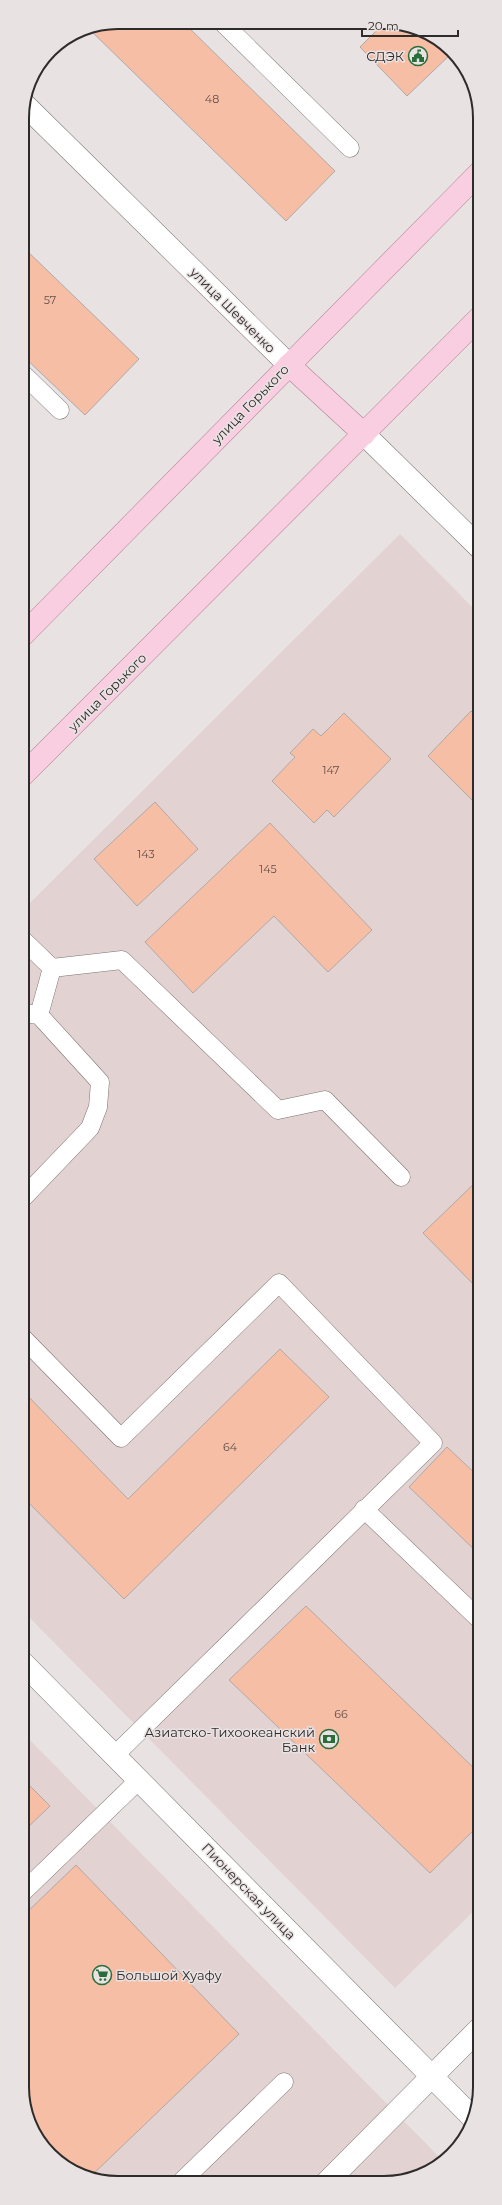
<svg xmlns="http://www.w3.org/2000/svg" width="502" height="2205" viewBox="0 0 502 2205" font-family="Montserrat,sans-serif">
<rect width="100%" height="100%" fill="#e9e2e2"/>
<!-- built -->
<g fill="#e3d2d2">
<path d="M 400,534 L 479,614 L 480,1905 L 395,1988 L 23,1611 L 22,911 Z"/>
<path d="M 23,1733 L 443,2161 L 427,2173 L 396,2182 L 99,2181 L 70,2170 L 46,2151 L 23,2099 Z"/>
</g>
<!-- building -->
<g fill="#f7bea6" stroke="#afa9a6">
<path d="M 118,22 L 183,22 L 335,171 L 286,221 L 88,28 Z"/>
<path d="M 383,24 L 403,24 L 432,35 L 453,52 L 407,96 L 360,47 Z"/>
<path d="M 22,246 L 139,359 L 85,415 L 22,355 Z"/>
<path d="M 471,711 L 479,719 L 479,807 L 428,756 Z"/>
<path d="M 344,713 L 391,759 L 334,817 L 327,810 L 314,823 L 272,781 L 295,757 L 290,753 L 313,729 L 321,736 Z"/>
<path d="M 155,802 L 198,849 L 137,906 L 94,859 Z"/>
<path d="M 270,823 L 372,930 L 328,972 L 274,916 L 193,993 L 145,942 Z"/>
<path d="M 480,1178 L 480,1291 L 423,1233 Z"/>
<path d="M 280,1349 L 329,1397 L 124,1599 L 23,1497 L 23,1391 L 128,1499 Z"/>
<path d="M 447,1447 L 480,1478 L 480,1555 L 409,1487 Z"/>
<path d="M 306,1606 L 480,1774 L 480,1824 L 430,1873 L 229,1680 Z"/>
<path d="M 23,1779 L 50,1806 L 23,1832 Z"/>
<path d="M 76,1865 L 239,2034 L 89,2178 L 70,2170 L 46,2151 L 23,2099 L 23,1916 Z"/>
</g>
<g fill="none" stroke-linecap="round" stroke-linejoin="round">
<!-- service casing -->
<g stroke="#7b7474" stroke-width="19">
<g id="service">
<path d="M 223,23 L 350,148"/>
<path d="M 22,373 L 60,410"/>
<path d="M 22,939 L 52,968 L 39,1015"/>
<path d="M 52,968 L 122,960 L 278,1110 L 325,1100 L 401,1177"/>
<path d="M 22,1013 L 39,1015 L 100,1082 L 98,1107 L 90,1128 L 23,1198"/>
<path d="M 23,1338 L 121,1438 L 279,1283 L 433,1443 L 115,1755"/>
<path d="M 364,1509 L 480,1620"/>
<path d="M 23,1892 L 140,1779"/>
<path d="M 182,2181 L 284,2082"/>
</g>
</g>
<!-- tertiary casing -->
<g stroke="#7b7474" stroke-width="23">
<g id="tertiary">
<path d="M 24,104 L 289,365"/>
<path d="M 364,434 L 479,547"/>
<path d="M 23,1663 L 474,2119"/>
<path d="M 327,2182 L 480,2028"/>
</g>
</g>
<!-- primary casing -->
<g stroke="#b18094" stroke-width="23">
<g id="primary">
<path d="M 289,365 L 364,434"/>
<path d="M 22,636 L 479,173"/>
<path d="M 22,776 L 479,318"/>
</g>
</g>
<!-- service -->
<use href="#service" stroke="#fff" stroke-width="18"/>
<!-- tertiary -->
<use href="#tertiary" stroke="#fff" stroke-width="22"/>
<!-- primary -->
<use href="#primary" stroke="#facee1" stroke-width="22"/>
</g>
<!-- icons -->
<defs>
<g id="civic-ring" transform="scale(1)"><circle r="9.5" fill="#e9e2e2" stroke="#276e3a" stroke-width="1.5"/><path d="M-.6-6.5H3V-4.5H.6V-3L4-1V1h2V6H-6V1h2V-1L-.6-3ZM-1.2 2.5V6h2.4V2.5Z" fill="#276e3a"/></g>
<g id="bank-ring" transform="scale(1)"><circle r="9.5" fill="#e9e2e2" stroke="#276e3a" stroke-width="1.5"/><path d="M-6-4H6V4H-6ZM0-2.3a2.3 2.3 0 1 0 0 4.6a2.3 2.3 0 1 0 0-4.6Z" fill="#276e3a"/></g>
<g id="supermarket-ring" transform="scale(1)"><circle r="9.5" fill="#e9e2e2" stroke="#276e3a" stroke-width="1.5"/><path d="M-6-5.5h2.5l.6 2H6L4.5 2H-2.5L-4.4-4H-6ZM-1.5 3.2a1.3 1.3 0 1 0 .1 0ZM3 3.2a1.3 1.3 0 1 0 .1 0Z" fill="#276e3a"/></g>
</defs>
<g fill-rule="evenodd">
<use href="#civic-ring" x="418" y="56"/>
<use href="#bank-ring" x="329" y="1739"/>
<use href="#supermarket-ring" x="102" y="1975"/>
</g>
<g text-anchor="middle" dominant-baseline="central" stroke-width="3" stroke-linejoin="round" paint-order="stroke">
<!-- number labels -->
<g font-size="11" fill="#60504a">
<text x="212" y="99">48</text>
<text x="50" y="300">57</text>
<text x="331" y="770">147</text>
<text x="146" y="854">143</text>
<text x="268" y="869">145</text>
<text x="230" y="1447">64</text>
<text x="341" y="1714">66</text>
</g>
<!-- poi labels -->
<g font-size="13" fill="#2e2b2b" stroke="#e9e2e2" text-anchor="end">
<text x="404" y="56">СДЭК</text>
<text x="315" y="1732">Азиатско-Тихоокеанский<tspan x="315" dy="15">Банк</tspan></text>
<text x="116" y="1975" text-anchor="start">Большой Хуафу</text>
</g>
<!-- street labels -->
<g font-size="13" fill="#2e2b2b" stroke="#e9e2e2">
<text transform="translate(233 310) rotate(45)">улица Шевченко</text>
<text transform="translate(250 404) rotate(-46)">улица Горького</text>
<text transform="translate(107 692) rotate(-45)">улица Горького</text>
<text transform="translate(249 1891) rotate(46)">Пионерская улица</text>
</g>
</g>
<!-- crop -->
<path d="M0 0H502V2205H0ZM118 29H384A89 89 0 0 1 473 118V2087A89 89 0 0 1 384 2176H118A89 89 0 0 1 29 2087V118A89 89 0 0 1 118 29Z" fill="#e9e2e2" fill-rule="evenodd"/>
<path fill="none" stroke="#2e2b2b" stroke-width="2" d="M118 29H384A89 89 0 0 1 473 118V2087A89 89 0 0 1 384 2176H118A89 89 0 0 1 29 2087V118A89 89 0 0 1 118 29Z"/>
<!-- scale -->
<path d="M362 30v6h96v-6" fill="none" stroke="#2e2b2b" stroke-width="2"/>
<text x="368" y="30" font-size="12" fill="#2e2b2b" stroke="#e9e2e2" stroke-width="3" paint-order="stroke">20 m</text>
</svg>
